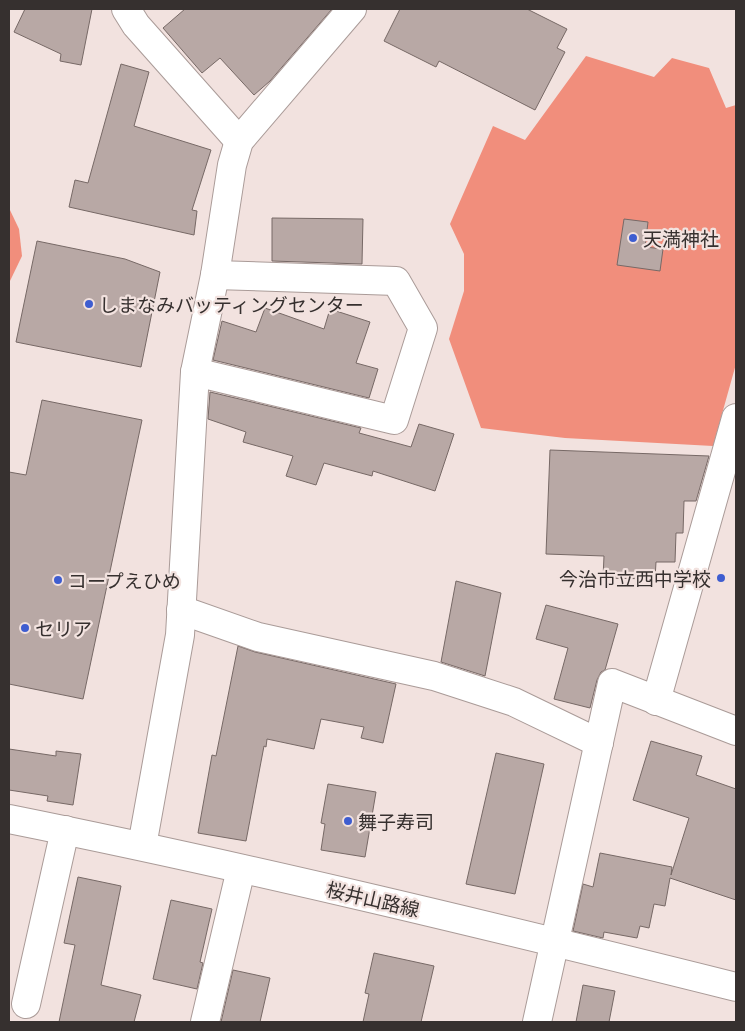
<svg xmlns="http://www.w3.org/2000/svg" width="745" height="1031" viewBox="0 0 745 1031" font-family="'Titillium Web','Noto Sans JP',sans-serif">
<rect width="100%" height="100%" fill="#f2e2df"/>
<!-- forest -->
<g fill="#f18e7c">
<path d="M 586,56 L 654,77 L 672,58 L 709,68 L 726,108 L 736,105 L 736,364 L 713,446 L 565,438 L 481,428 L 449,339 L 464,291 L 464,254 L 450,224 L 493,126 L 525,140 Z"/>
<path d="M 9,208 L 19,229 L 22,256 L 9,283 Z"/>
</g>
<!-- building -->
<g fill="#b8a8a5" stroke="#776966">
<path d="M 25,9 L 92,9 L 81,65 L 60,61 L 61,54 L 14,32 Z"/>
<path d="M 185,9 L 332,9 L 270,81 L 254,95 L 220,58 L 202,73 L 163,28 Z"/>
<path d="M 400,9 L 527,9 L 567,29 L 557,48 L 565,52 L 535,110 L 439,61 L 436,67 L 384,41 Z"/>
<path d="M 121,64 L 149,72 L 134,126 L 211,150 L 192,210 L 197,211 L 194,235 L 69,207 L 75,180 L 88,183 Z"/>
<path d="M 272,218 L 363,219 L 362,264 L 272,261 Z"/>
<path d="M 624,219 L 648,222 L 645,247 L 663,249 L 660,271 L 617,265 Z"/>
<path d="M 37,241 L 125,259 L 160,272 L 141,367 L 16,342 Z"/>
<path d="M 265,308 L 324,329 L 330,309 L 370,322 L 356,363 L 378,369 L 369,398 L 213,360 L 222,321 L 256,332 Z"/>
<path d="M 210,392 L 361,428 L 359,433 L 411,447 L 419,424 L 454,434 L 435,491 L 373,471 L 372,476 L 324,463 L 316,485 L 286,476 L 293,456 L 243,442 L 246,432 L 208,419 Z"/>
<path d="M 42,400 L 142,420 L 83,699 L 9,684 L 9,472 L 26,475 Z"/>
<path d="M 550,450 L 709,456 L 696,501 L 684,501 L 683,533 L 676,533 L 675,562 L 656,562 L 655,579 L 603,578 L 604,556 L 546,554 Z"/>
<path d="M 456,581 L 501,593 L 485,676 L 441,662 Z"/>
<path d="M 546,605 L 618,624 L 605,670 L 601,672 L 597,680 L 590,708 L 554,699 L 568,648 L 536,639 Z"/>
<path d="M 238,646 L 255,652 L 396,684 L 383,743 L 361,738 L 364,727 L 321,719 L 314,749 L 267,739 L 266,747 L 264,746 L 246,841 L 198,833 L 212,755 L 216,756 Z"/>
<path d="M 651,741 L 702,756 L 696,775 L 736,789 L 736,900 L 670,878 L 665,906 L 654,904 L 649,928 L 640,926 L 637,938 L 604,932 L 603,938 L 573,931 L 583,884 L 593,887 L 600,853 L 672,867 L 671,875 L 689,818 L 633,800 Z"/>
<path d="M 9,749 L 56,756 L 56,751 L 81,754 L 73,805 L 47,801 L 48,796 L 9,790 Z"/>
<path d="M 496,753 L 544,764 L 515,894 L 466,884 Z"/>
<path d="M 328,784 L 376,792 L 365,857 L 321,850 L 325,824 L 321,823 Z"/>
<path d="M 78,877 L 121,886 L 101,985 L 141,995 L 134,1022 L 59,1022 L 75,945 L 64,943 Z"/>
<path d="M 171,900 L 212,909 L 200,962 L 203,963 L 197,989 L 153,979 Z"/>
<path d="M 374,953 L 434,966 L 421,1022 L 363,1022 L 369,994 L 365,993 Z"/>
<path d="M 233,970 L 270,978 L 260,1022 L 221,1022 Z"/>
<path d="M 583,985 L 615,991 L 609,1022 L 576,1022 Z"/>
</g>
<g fill="none" stroke-linecap="round" stroke-linejoin="round">
<!-- street casing -->
<g stroke="#aa9b98" stroke-width="30">
<g id="street">
<path d="M 126,9 L 136,25 L 239,141"/>
<path d="M 195,372 L 394,420 L 423,328 L 396,281 L 215,275"/>
<path d="M 181,610 L 258,637 L 434,676 L 514,702 L 599,743"/>
<path d="M 656,701 L 736,418"/>
<path d="M 142,846 L 180,635 L 195,372 L 215,275 L 232,165 L 239,141 L 352,9"/>
<path d="M 26,1004 L 65,830"/>
<path d="M 205,1022 L 241,869"/>
<path d="M 537,1022 L 612,683 L 736,731"/>
</g>
</g>
<!-- secondary casing -->
<g stroke="#aa9b98" stroke-width="30">
<path id="secondary" d="M 9,819 C 253,868 495,927 736,987"/>
</g>
<!-- street -->
<use href="#street" stroke="#fff" stroke-width="28"/>
<!-- secondary -->
<use href="#secondary" stroke="#fff" stroke-width="28"/>
</g>
<!-- markers -->
<g fill="#3e5dd0" stroke="#f2e2df" stroke-width="2">
<circle cx="633" cy="238" r="5"/>
<circle cx="89" cy="304" r="5"/>
<circle cx="721" cy="578" r="5"/>
<circle cx="58" cy="580" r="5"/>
<circle cx="25" cy="628" r="5"/>
<circle cx="348" cy="821" r="5"/>
</g>
<g text-anchor="middle" dominant-baseline="central" stroke-width="4.5" stroke-linejoin="round" paint-order="stroke">
<!-- poi labels -->
<g font-size="19" fill="#36302f" stroke="#f2e2df" text-anchor="start">
<text x="643" y="238">天満神社</text>
<text x="99" y="304">しまなみバッティングセンター</text>
<text x="711" y="578" text-anchor="end">今治市立西中学校</text>
<text x="68" y="580">コープえひめ</text>
<text x="35" y="628">セリア</text>
<text x="358" y="821">舞子寿司</text>
</g>
<!-- street labels -->
<g font-size="19" fill="#36302f" stroke="#f2e2df">
<text transform="translate(373 899) rotate(13)">桜井山路線</text>
</g>
</g>
<!-- border -->
<rect width="745" height="1031" fill="none" stroke="#36302f" stroke-width="20"/>
</svg>
